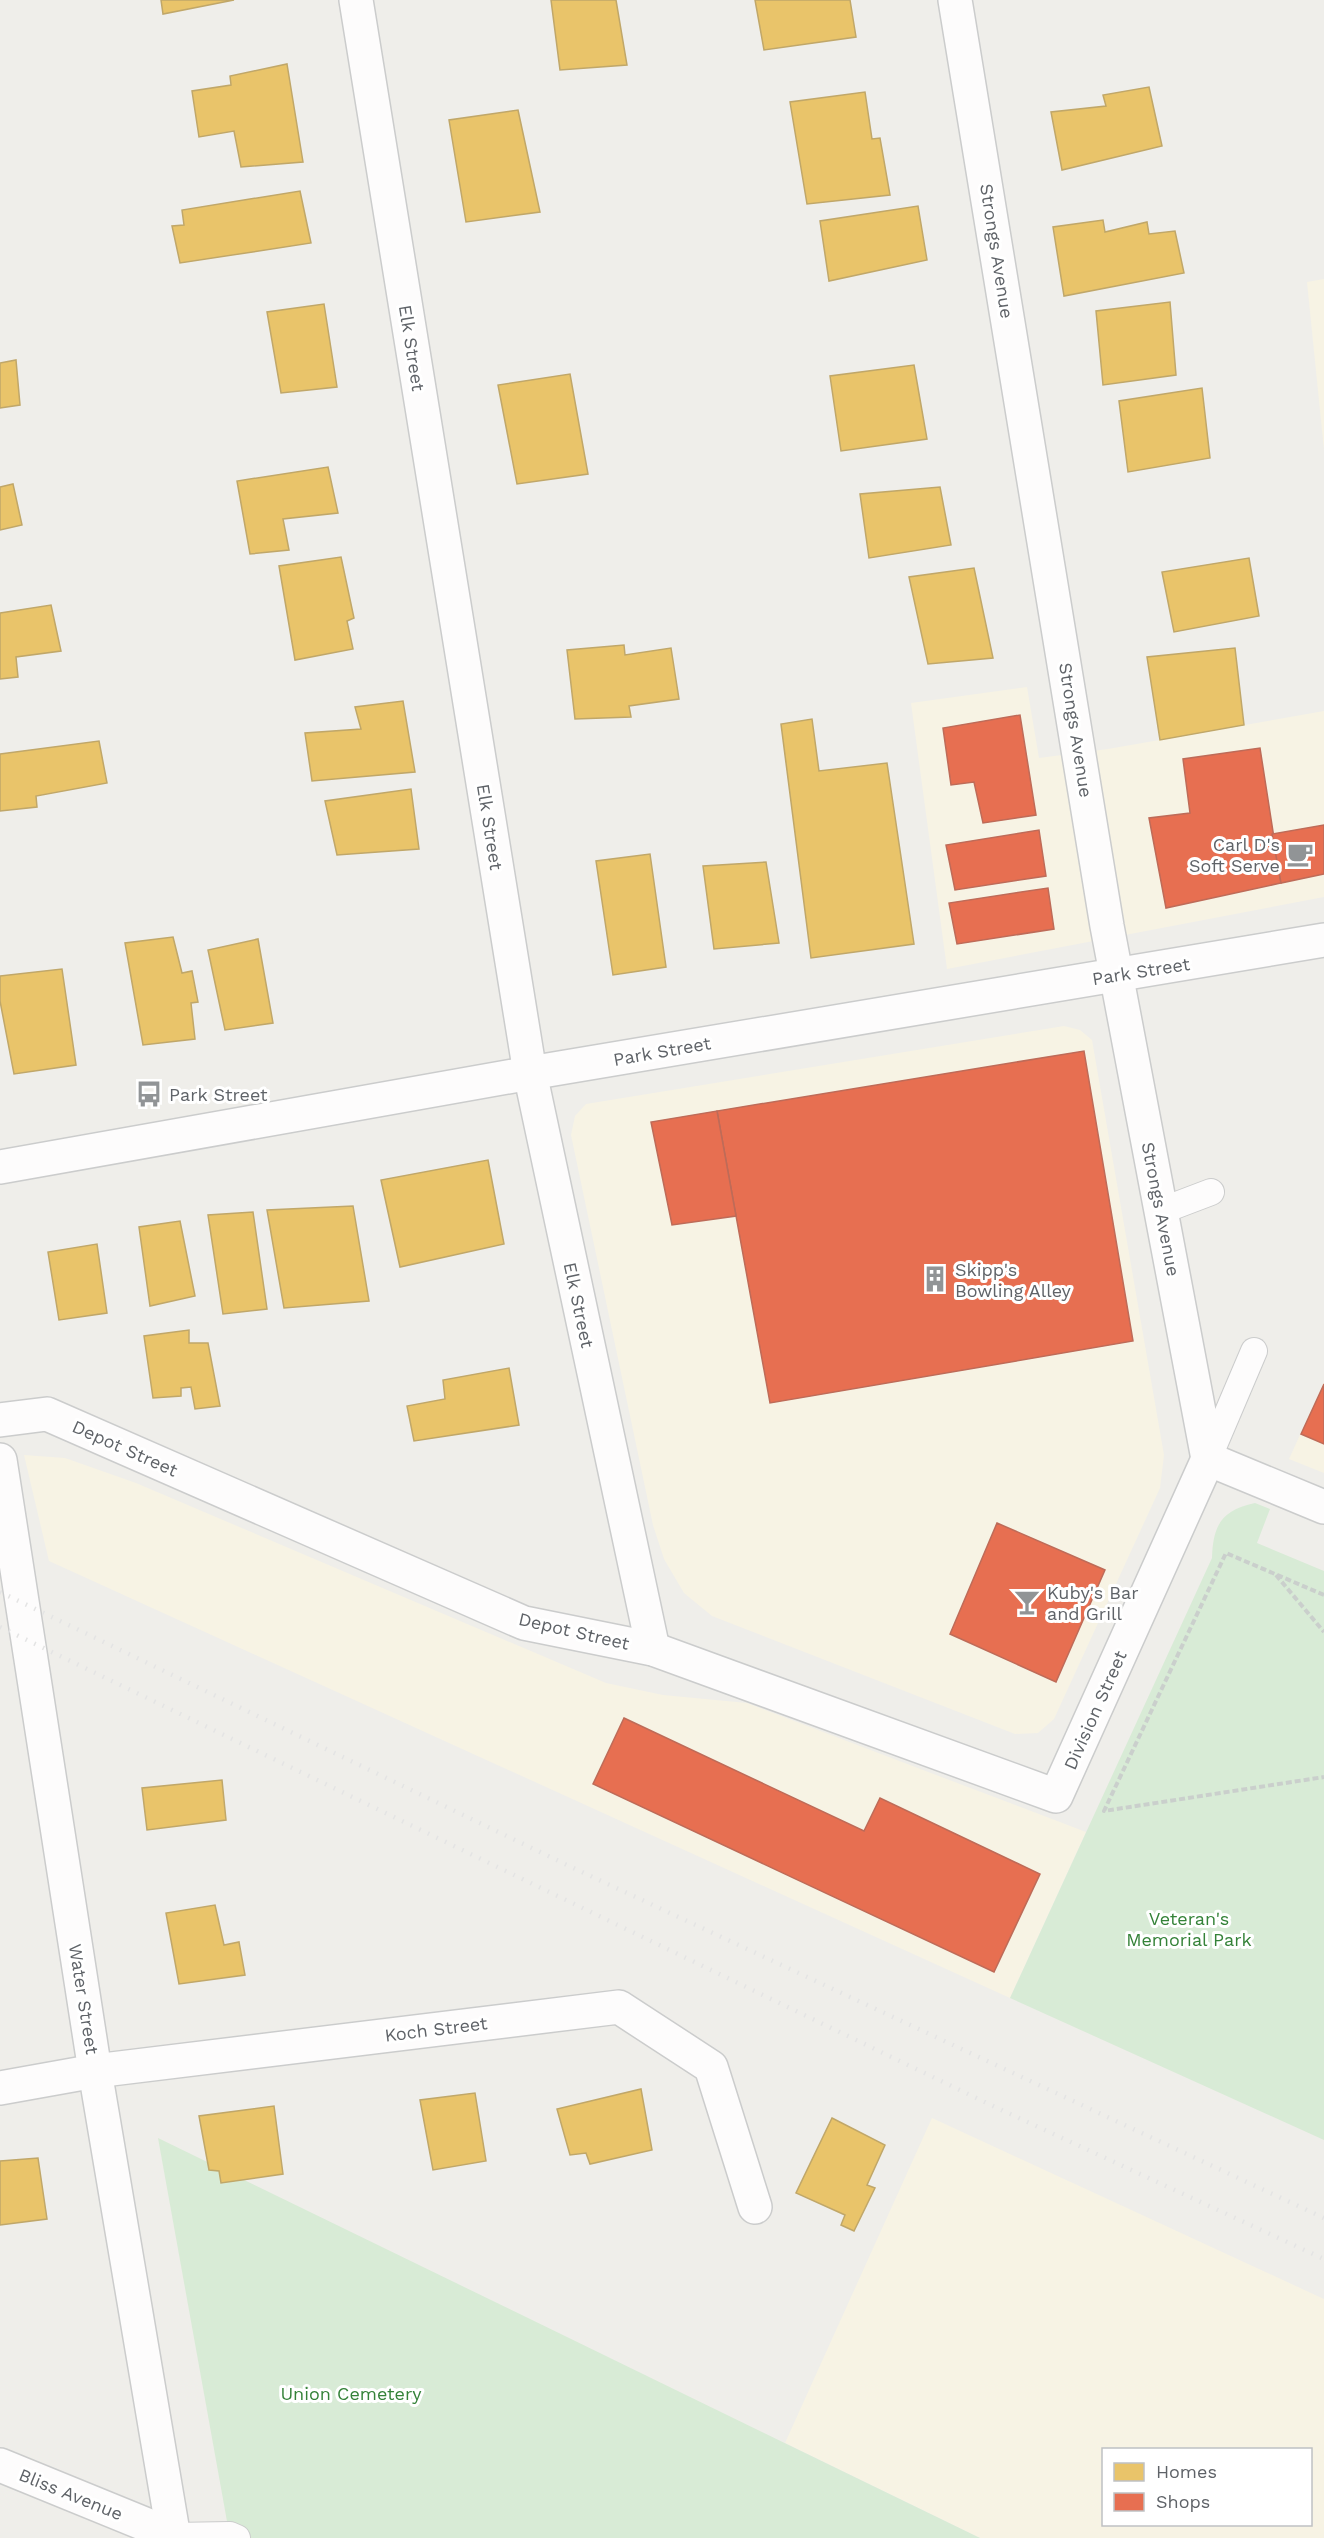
<svg xmlns="http://www.w3.org/2000/svg" width="1324" height="2538" viewBox="0 0 1324 2538" font-family="'Work Sans',sans-serif">
<rect width="100%" height="100%" fill="#efeeea"/>
<!-- commercial -->
<g fill="#f7f3e4" fill-rule="evenodd">
<path d="M 1324,279 L 1324,450 L 1307,282 Z"/>
<path d="M 1027,687 L 1039,758 L 1108,749 L 1324,711 L 1324,897 L 947,969 L 911,703 Z"/>
<path d="M 1064,1026 L 1080,1030 L 1092,1040 L 1164,1455 L 1160,1488 L 1054,1719 L 1038,1733 L 1015,1734 L 712,1616 L 684,1593 L 664,1559 L 653,1525 L 571,1135 L 575,1116 L 586,1104 Z"/>
<path d="M 1324,1382 L 1324,1473 L 1289,1459 Z"/>
<path d="M 24,1455 L 65,1458 L 136,1483 L 606,1683 L 663,1695 L 747,1703 L 1086,1832 L 1010,1998 L 49,1561 Z"/>
<path d="M 932,2118 L 1324,2299 L 1324,2538 L 980,2538 L 785,2443 ZM 1104,2450 L 1310,2450 L 1310,2524 L 1104,2524 Z"/>
</g>
<!-- green -->
<g fill="#d8ebd6">
<path d="M 1255,1503 L 1270,1509 L 1257,1543 L 1324,1571 L 1324,2140 L 1010,1998 L 1212,1558 C 1213,1526 1221,1510 1255,1503 Z"/>
<path d="M 158,2138 L 980,2538 L 230,2538 Z"/>
</g>
<!-- homes -->
<g fill="#e9c46a" stroke="#c0a769" stroke-width="1.5">
<path d="M 161,0 L 234,0 L 163,14 Z"/>
<path d="M 551,0 L 616,0 L 627,65 L 560,70 Z"/>
<path d="M 755,0 L 850,0 L 856,37 L 764,50 Z"/>
<path d="M 287,64 L 303,162 L 241,167 L 234,131 L 199,137 L 192,91 L 231,85 L 230,76 Z"/>
<path d="M 1149,87 L 1162,146 L 1062,170 L 1051,112 L 1106,106 L 1103,95 Z"/>
<path d="M 865,92 L 872,139 L 880,138 L 890,195 L 807,204 L 790,102 Z"/>
<path d="M 518,110 L 540,212 L 466,222 L 449,120 Z"/>
<path d="M 300,191 L 311,243 L 180,263 L 172,226 L 184,225 L 182,210 Z"/>
<path d="M 918,206 L 927,260 L 829,281 L 820,221 Z"/>
<path d="M 1103,220 L 1105,232 L 1147,222 L 1149,234 L 1175,231 L 1184,273 L 1064,296 L 1053,227 Z"/>
<path d="M 1170,302 L 1176,375 L 1103,385 L 1096,311 Z"/>
<path d="M 324,304 L 337,387 L 281,393 L 267,312 Z"/>
<path d="M 16,360 L 20,405 L 0,408 L 0,363 Z"/>
<path d="M 914,365 L 927,439 L 841,451 L 830,376 Z"/>
<path d="M 570,374 L 588,474 L 517,484 L 498,385 Z"/>
<path d="M 1202,388 L 1210,458 L 1128,472 L 1119,401 Z"/>
<path d="M 328,467 L 338,513 L 283,519 L 289,550 L 250,554 L 237,481 Z"/>
<path d="M 13,484 L 22,525 L 0,530 L 0,487 Z"/>
<path d="M 940,487 L 951,545 L 869,558 L 860,494 Z"/>
<path d="M 341,557 L 354,618 L 347,621 L 353,649 L 295,660 L 279,566 Z"/>
<path d="M 1249,558 L 1259,616 L 1174,632 L 1162,572 Z"/>
<path d="M 974,568 L 993,658 L 928,664 L 909,577 Z"/>
<path d="M 51,605 L 61,651 L 16,657 L 18,677 L 0,679 L 0,613 Z"/>
<path d="M 624,645 L 625,655 L 671,648 L 679,699 L 629,706 L 631,717 L 575,719 L 567,650 Z"/>
<path d="M 1235,648 L 1244,725 L 1160,740 L 1147,657 Z"/>
<path d="M 403,701 L 415,772 L 312,781 L 305,733 L 361,729 L 355,707 Z"/>
<path d="M 812,719 L 819,771 L 887,763 L 914,944 L 811,958 L 781,724 Z"/>
<path d="M 99,741 L 107,783 L 36,796 L 37,807 L 0,811 L 0,754 Z"/>
<path d="M 411,789 L 419,849 L 337,855 L 325,801 Z"/>
<path d="M 650,854 L 666,967 L 613,975 L 596,861 Z"/>
<path d="M 766,862 L 779,943 L 714,949 L 703,866 Z"/>
<path d="M 173,937 L 182,973 L 192,971 L 198,1002 L 191,1003 L 195,1039 L 143,1045 L 125,943 Z"/>
<path d="M 258,939 L 273,1023 L 225,1030 L 208,950 Z"/>
<path d="M 62,969 L 76,1065 L 14,1074 L 0,1001 L 0,976 Z"/>
<path d="M 488,1160 L 504,1244 L 400,1267 L 381,1180 Z"/>
<path d="M 353,1206 L 369,1301 L 284,1308 L 267,1210 Z"/>
<path d="M 253,1212 L 267,1309 L 223,1314 L 208,1215 Z"/>
<path d="M 180,1221 L 195,1296 L 150,1306 L 139,1227 Z"/>
<path d="M 97,1244 L 107,1313 L 59,1320 L 48,1252 Z"/>
<path d="M 189,1330 L 189,1343 L 208,1343 L 220,1406 L 195,1409 L 191,1387 L 181,1388 L 181,1396 L 153,1398 L 144,1336 Z"/>
<path d="M 509,1368 L 519,1425 L 414,1441 L 407,1406 L 445,1399 L 443,1380 Z"/>
<path d="M 222,1780 L 226,1820 L 147,1830 L 142,1788 Z"/>
<path d="M 215,1905 L 224,1945 L 239,1942 L 245,1975 L 179,1984 L 166,1913 Z"/>
<path d="M 641,2089 L 652,2150 L 590,2164 L 586,2153 L 570,2155 L 557,2109 Z"/>
<path d="M 475,2093 L 486,2161 L 433,2170 L 420,2100 Z"/>
<path d="M 274,2106 L 283,2174 L 221,2183 L 219,2171 L 209,2170 L 199,2116 Z"/>
<path d="M 832,2118 L 885,2145 L 867,2185 L 875,2188 L 854,2231 L 841,2225 L 845,2215 L 796,2193 Z"/>
<path d="M 38,2158 L 47,2219 L 0,2225 L 0,2161 Z"/>
</g>
<!-- shops -->
<g fill="#e76f51" stroke="#be6b58" stroke-width="1.5">
<path d="M 1020,715 L 1036,815 L 983,823 L 974,782 L 951,785 L 943,728 Z"/>
<path d="M 1260,748 L 1281,883 L 1166,908 L 1149,818 L 1190,813 L 1183,759 Z"/>
<path d="M 1324,825 L 1324,874 L 1281,883 L 1272,834 Z"/>
<path d="M 1039,830 L 1046,876 L 955,890 L 946,845 Z"/>
<path d="M 1048,888 L 1054,929 L 957,944 L 949,903 Z"/>
<path d="M 1084,1051 L 1133,1341 L 770,1403 L 717,1111 Z"/>
<path d="M 717,1111 L 736,1216 L 672,1225 L 651,1122 Z"/>
<path d="M 1324,1384 L 1324,1444 L 1301,1434 Z"/>
<path d="M 997,1523 L 1105,1570 L 1056,1682 L 950,1634 Z"/>
<path d="M 624,1718 L 864,1831 L 880,1798 L 1040,1874 L 994,1972 L 593,1784 Z"/>
</g>
<g fill="none" stroke-linecap="round" stroke-linejoin="round">
<!-- service casing -->
<g stroke="#cbcccc" stroke-width="28">
<g id="service">
<path d="M 1161,1211 L 1211,1192"/>
<path d="M 1208,1459 L 1254,1351"/>
<path d="M 174,2536 L 230,2535 L 237,2538"/>
</g>
</g>
<!-- minor casing -->
<g stroke="#cbcccc" stroke-width="36">
<g id="minor">
<path d="M 356,0 L 530,1073 L 653,1649"/>
<path d="M 955,0 L 1107,926 L 1208,1459"/>
<path d="M 0,1167 L 530,1073 L 1324,940"/>
<path d="M 0,1420 L 47,1414 L 524,1623 L 653,1649 L 1056,1796 L 1208,1459"/>
<path d="M 1208,1459 L 1324,1507"/>
<path d="M 0,2088 L 95,2071 L 619,2007 L 711,2067 L 755,2207"/>
<path d="M 0,2465 L 174,2536"/>
</g>
</g>
<!-- tertiary casing -->
<g stroke="#cbcccc" stroke-width="36">
<path id="tertiary" d="M 0,1460 L 95,2071 L 174,2538"/>
</g>
<!-- path -->
<g stroke="#cacfcc" stroke-width="4" stroke-dasharray="6 3" stroke-linecap="butt">
<path d="M 1276,1575 L 1324,1632"/>
<path d="M 1324,1595 L 1226,1553 L 1104,1811 L 1324,1777"/>
</g>
<!-- service -->
<use href="#service" stroke="#fdfcfc" stroke-width="26"/>
<!-- minor -->
<use href="#minor" stroke="#fdfcfc" stroke-width="33"/>
<!-- tertiary -->
<use href="#tertiary" stroke="#fdfcfc" stroke-width="33"/>
<!-- rail -->
<g stroke="#e4e4e4" stroke-width="4.5" stroke-dasharray="1.5 8" stroke-linecap="butt">
<path d="M 0,1592 L 567,1865 L 1324,2218"/>
<path d="M 0,1627 L 995,2107 L 1324,2259"/>
</g>
</g>
<!-- icons -->
<defs>
<g id="cafe-bare" transform="scale(2.07)"><path d="M-5.5-4.5H6V0H3Q3 3.5 0 3.5H-2.5Q-5.5 3.5-5.5 0ZM3-3.2v2h1.7v-2ZM-6 4.5H4V6H-6Z" fill="#919496" stroke="#fff" stroke-width="2.5" paint-order="stroke"/></g>
<g id="bus-bare" transform="scale(2.07)"><path d="M-5-6H5V4H4V6H2V4H-2V6H-4V4H-5ZM-3.5-4V0h7V-4ZM-3.5 1.2v1.5H-2V1.2ZM2 1.2v1.5H3.5V1.2Z" fill="#919496" stroke="#fff" stroke-width="2.5" paint-order="stroke"/></g>
<g id="building-bare" transform="scale(2.07)"><path d="M-4-6H4V6H1V3H-1V6H-4ZM-2.5-4.3h1.7v1.8h-1.7ZM.8-4.3h1.7v1.8H.8ZM-2.5-1h1.7V.8h-1.7ZM.8-1h1.7V.8H.8Z" fill="#919496" stroke="#fff" stroke-width="2.5" paint-order="stroke"/></g>
<g id="bar-bare" transform="scale(2.07)"><path d="M-6-5H6L.8 .8V4.5H3.5V6h-7V4.5H-.8V.8Z" fill="#919496" stroke="#fff" stroke-width="2.5" paint-order="stroke"/></g>
</defs>
<g fill-rule="evenodd">
<use href="#cafe-bare" x="1300" y="854"/>
<use href="#bus-bare" x="149" y="1094"/>
<use href="#building-bare" x="935" y="1279"/>
<use href="#bar-bare" x="1027" y="1602"/>
</g>
<g text-anchor="middle" dominant-baseline="central" stroke-width="6" stroke-linejoin="round" paint-order="stroke">
<!-- street labels -->
<g font-size="18" fill="#5f6368" stroke="#fff">
<text transform="translate(997 251) rotate(81)">Strongs Avenue</text>
<text transform="translate(412 348) rotate(81)">Elk Street</text>
<text transform="translate(1076 730) rotate(81)">Strongs Avenue</text>
<text transform="translate(490 827) rotate(81)">Elk Street</text>
<text transform="translate(1141 971) rotate(-9)">Park Street</text>
<text transform="translate(662 1051) rotate(-10)">Park Street</text>
<text transform="translate(1161 1209) rotate(79)">Strongs Avenue</text>
<text transform="translate(579 1305) rotate(78)">Elk Street</text>
<text transform="translate(125 1448) rotate(24)">Depot Street</text>
<text transform="translate(574 1631) rotate(13)">Depot Street</text>
<text transform="translate(1095 1710) rotate(-66)">Division Street</text>
<text transform="translate(84 1999) rotate(81)">Water Street</text>
<text transform="translate(436 2029) rotate(-7)">Koch Street</text>
<text transform="translate(71 2494) rotate(22)">Bliss Avenue</text>
</g>
<!-- poi labels -->
<g font-size="18" fill="#5f6368" stroke="#fff" text-anchor="start">
<text x="1280" y="844" text-anchor="end">Carl D's<tspan x="1280" dy="21">Soft Serve</tspan></text>
<text x="169" y="1094">Park Street</text>
<text x="955" y="1269">Skipp's<tspan x="955" dy="21">Bowling Alley</tspan></text>
<text x="1047" y="1592">Kuby's Bar<tspan x="1047" dy="21">and Grill</tspan></text>
</g>
<!-- park labels -->
<g font-size="18" fill="#348238" stroke="#fff">
<text x="1189" y="1918">Veteran's<tspan x="1189" dy="21">Memorial Park</tspan></text>
<text x="351" y="2393">Union Cemetery</text>
</g>
</g>
<!-- legend -->
<rect x="1102" y="2448" width="210" height="78" fill="#ffffff" stroke="#bfc1c3" stroke-width="1.5"/>
<rect x="1114" y="2463" width="30" height="18" fill="#e9c46a" stroke="#bfc1c3" stroke-width="1.5"/>
<text x="1156" y="2478" font-size="18" fill="#5f6368">Homes</text>
<rect x="1114" y="2493" width="30" height="18" fill="#e76f51" stroke="#bfc1c3" stroke-width="1.5"/>
<text x="1156" y="2508" font-size="18" fill="#5f6368">Shops</text>
</svg>
